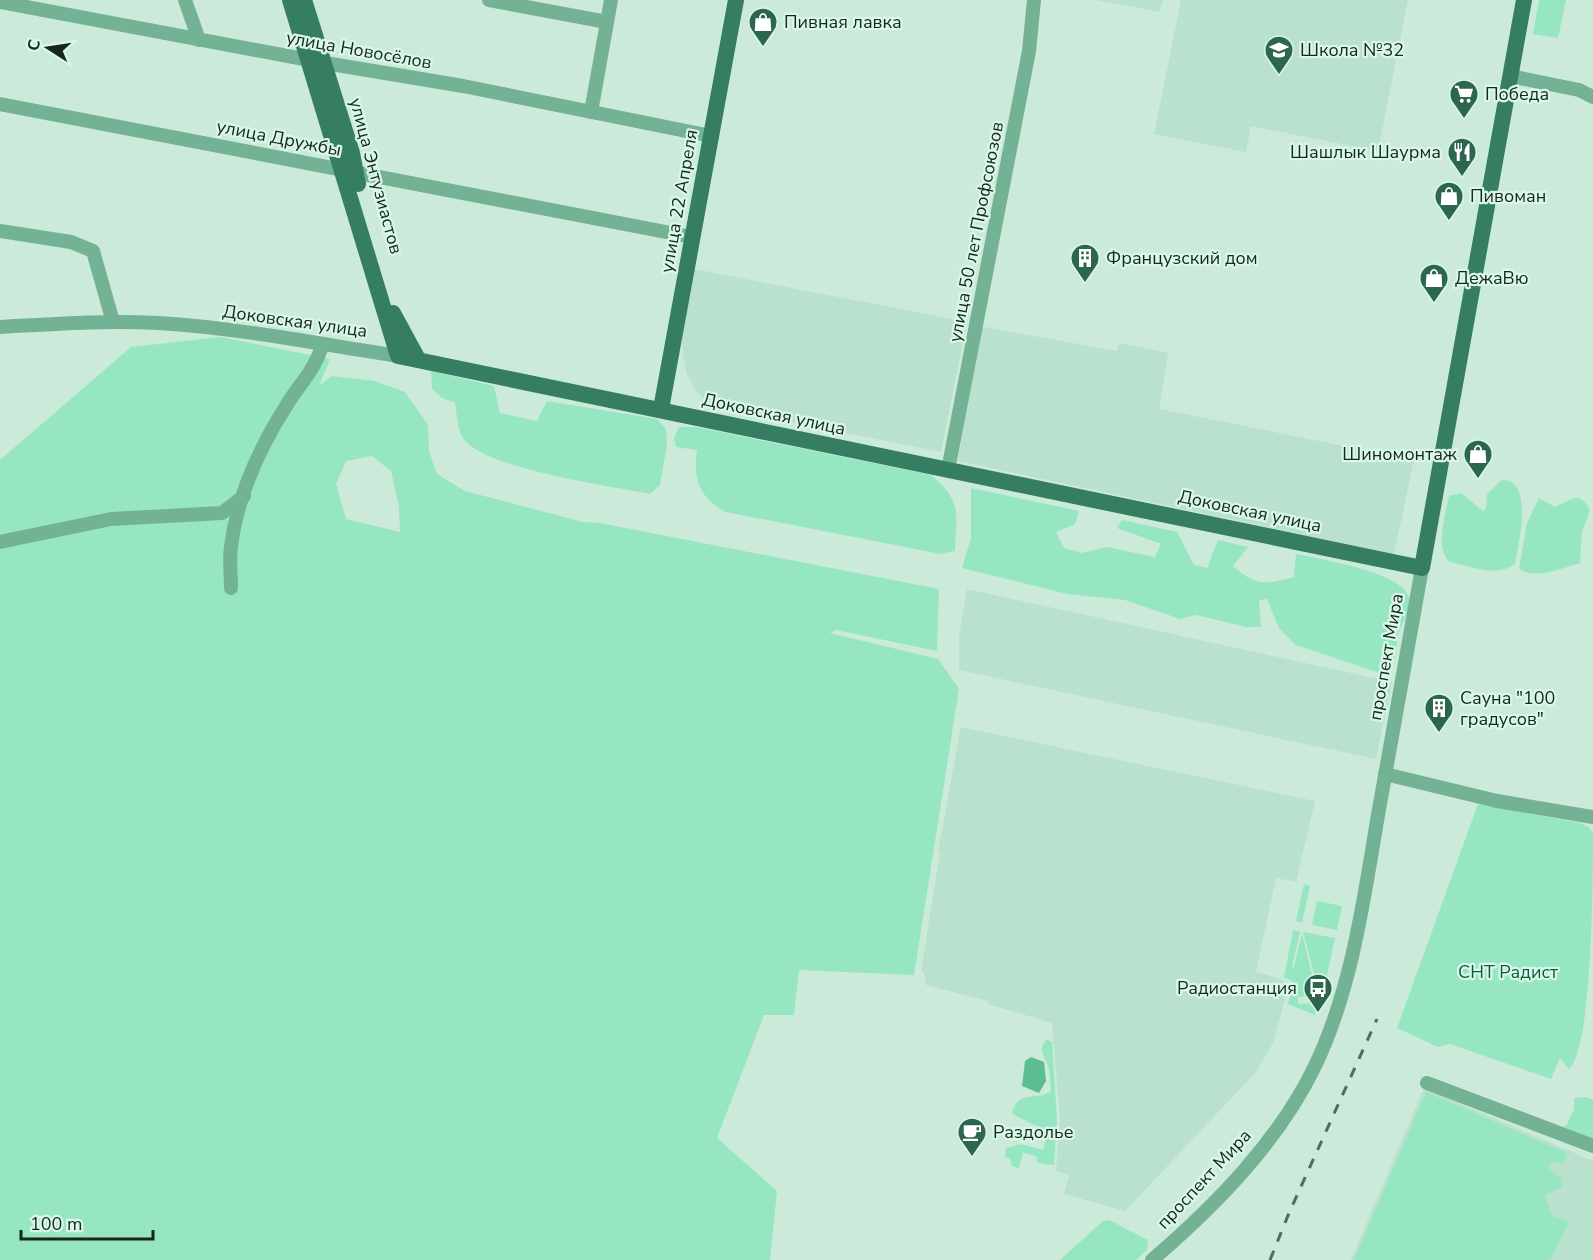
<svg xmlns="http://www.w3.org/2000/svg" width="1593" height="1260" viewBox="0 0 1593 1260" font-family="'Nunito Sans',sans-serif">
<rect width="100%" height="100%" fill="#cbeada"/>
<!-- built -->
<g fill="#b9e1ce">
<path d="M 1096,0 L 1163,0 L 1160,12 Z"/>
<path d="M 1181,0 L 1408,0 L 1378,151 L 1251,126 L 1246,152 L 1154,134 Z"/>
<path d="M 694,269 L 967,322 L 941,452 L 711,406 L 697,392 L 687,374 L 683,357 L 682,341 Z"/>
<path d="M 979,326 L 1117,351 L 1119,343 L 1168,353 L 1159,409 L 1414,460 L 1394,554 L 958,461 Z"/>
<path d="M 967,589 L 1392,682 L 1376,759 L 959,670 L 959,638 Z"/>
<path d="M 961,727 L 1315,801 L 1296,882 L 1276,878 L 1256,972 L 1278,978 L 1289,984 L 1273,1043 L 1256,1072 L 1125,1211 L 1064,1194 L 1069,1175 L 1056,1171 L 1060,1120 L 1052,1023 L 988,1004 L 988,1001 L 926,985 L 924,972 L 921,972 L 940,853 L 938,852 Z"/>
<path d="M 1424,1088 L 1593,1161 L 1593,1260 L 1351,1260 Z"/>
</g>
<!-- green -->
<g fill="#97e6c2" fill-rule="evenodd">
<path d="M 1539,0 L 1566,0 L 1558,38 L 1533,34 Z"/>
<path d="M 221,337 L 330,359 L 319,386 L 332,376 L 375,381 L 405,392 L 428,425 L 429,452 L 437,474 L 465,491 L 583,522 L 600,523 L 939,589 L 937,651 L 836,630 L 830,633 L 938,659 L 959,689 L 914,975 L 799,970 L 794,1015 L 764,1015 L 717,1138 L 777,1191 L 770,1260 L 0,1260 L 0,460 L 131,347 ZM 372,456 L 391,471 L 399,507 L 400,532 L 346,519 L 336,484 L 346,461 Z"/>
<path d="M 431,371 L 494,386 L 500,413 L 537,421 L 547,401 L 657,419 L 666,429 L 667,444 L 660,485 L 650,494 C 611,486 483,469 463,438 C 457,430 457,413 455,403 L 442,398 L 432,389 Z"/>
<path d="M 679,427 L 696,427 L 931,475 C 963,503 956,511 955,551 L 941,554 L 726,512 C 699,498 693,479 697,450 L 676,447 L 674,438 Z"/>
<path d="M 1502,480 C 1535,480 1518,545 1515,564 C 1496,578 1471,566 1450,562 C 1434,549 1446,514 1449,496 L 1461,493 L 1483,511 L 1486,509 L 1487,494 Z"/>
<path d="M 971,488 L 1079,511 L 1075,524 L 1056,532 L 1064,548 L 1082,553 L 1107,547 L 1155,557 L 1161,544 L 1117,528 L 1122,520 L 1177,532 L 1194,565 L 1207,568 L 1218,540 L 1248,547 L 1233,566 C 1257,587 1265,584 1294,577 L 1296,554 C 1319,559 1404,572 1409,598 C 1412,612 1403,620 1399,632 C 1394,649 1398,661 1386,675 L 1296,645 L 1279,628 L 1267,599 L 1259,600 L 1261,627 L 1246,627 L 1196,615 L 1180,619 L 1125,600 L 1067,594 L 962,568 L 971,538 Z"/>
<path d="M 1539,498 L 1555,507 C 1570,501 1579,489 1590,510 L 1582,532 L 1580,563 C 1563,568 1536,580 1519,569 L 1527,523 Z"/>
<path d="M 1478,804 L 1580,823 L 1590,828 L 1593,833 C 1593,878 1593,1046 1569,1069 L 1560,1058 L 1551,1079 L 1450,1044 L 1438,1047 L 1397,1028 Z"/>
<path d="M 1304,884 L 1310,886 L 1302,923 L 1296,921 Z"/>
<path d="M 1317,901 L 1342,906 L 1337,930 L 1312,925 Z"/>
<path d="M 1293,930 L 1300,932 L 1292,967 L 1294,967 L 1302,933 L 1317,996 L 1298,997 L 1298,1004 L 1317,1003 L 1315,1015 L 1288,1004 L 1293,982 L 1284,977 Z"/>
<path d="M 1303,932 L 1335,938 L 1323,995 L 1320,995 Z"/>
<path d="M 1046,1039 L 1052,1042 L 1057,1120 L 1054,1165 L 1038,1163 L 1036,1156 L 1023,1153 L 1019,1168 L 1012,1166 L 1010,1159 L 1005,1157 L 1006,1148 L 1021,1144 L 1043,1150 L 1046,1138 L 1045,1130 L 1012,1114 C 1017,1088 1037,1102 1051,1091 L 1049,1068 L 1041,1049 Z"/>
<path d="M 1426,1092 L 1567,1153 L 1563,1163 L 1552,1161 L 1548,1168 L 1561,1178 L 1562,1187 L 1545,1195 L 1552,1216 L 1569,1221 L 1552,1257 L 1547,1260 L 1354,1260 Z"/>
<path d="M 1585,1097 L 1593,1100 L 1593,1142 L 1561,1127 L 1566,1126 L 1574,1110 L 1574,1098 Z"/>
<path d="M 1109,1220 L 1148,1240 L 1147,1250 L 1136,1260 L 1060,1260 L 1103,1221 Z"/>
</g>
<!-- water -->
<path fill="#5cbd95" d="M 1031,1057 L 1044,1062 L 1046,1081 L 1039,1093 L 1022,1086 L 1025,1061 Z"/>
<g fill="none" stroke-linecap="round" stroke-linejoin="round">
<!-- minor -->
<g stroke="#74b296" stroke-width="14">
<path d="M 185,0 L 199,40"/>
<path d="M 489,0 L 607,22"/>
<path d="M 0,2 L 325,63 L 463,86 L 711,136"/>
<path d="M 1510,76 L 1579,90 L 1593,97"/>
<path d="M 0,104 L 692,237"/>
<path d="M 591,112 L 611,0"/>
<path d="M 0,231 L 71,242 L 93,251 L 113,322"/>
<path d="M 0,327 C 53,324 106,320 159,323 C 239,328 319,344 398,356"/>
<path d="M 948,470 L 1029,51 L 1034,0"/>
<path d="M 0,542 L 111,519 L 222,513 L 244,496"/>
<path d="M 231,588 C 231,575 229,560 231,547 C 237,496 261,445 288,403 C 303,379 313,373 323,344"/>
<path d="M 1385,774 L 1497,801 L 1593,817"/>
<path d="M 1427,1083 L 1593,1146"/>
<path d="M 1152,1260 C 1215,1206 1279,1141 1315,1066 C 1352,989 1364,898 1378,815 C 1392,732 1408,650 1422,568"/>
</g>
<!-- major -->
<g stroke="#367e61" stroke-width="16">
<path d="M 290,0 L 398,356 L 1422,568 L 1524,0"/>
<path d="M 304,0 L 352,153 L 358,184"/>
<path d="M 393,313 L 418,359"/>
<path d="M 661,409 L 736,0"/>
</g>
<!-- rail -->
<path stroke="#566960" stroke-width="3" stroke-dasharray="10 10" stroke-linecap="butt" d="M 1270,1260 L 1289,1213 L 1377,1019"/>
</g>
<!-- icons -->
<defs>
<g id="shop-pin" transform="scale(1.5)"><path d="M0 17L-7.5 6A9.5 9.5 0 1 1 7.5 6Z" fill="#2d664f" stroke="#d8f8e8"/><path d="M-5-2.5h2.3a2.7 3.5 0 0 1 5.4 0H5L5.5 6h-11ZM-1.5-2.5h3a1.5 2.3 0 0 0-3 0Z" fill="#fff"/></g>
<g id="school-pin" transform="scale(1.5)"><path d="M0 17L-7.5 6A9.5 9.5 0 1 1 7.5 6Z" fill="#2d664f" stroke="#d8f8e8"/><path d="M0-5L7-2L0 1L-7-2ZM-4 1L0 2.5L4 1V4Q0 6-4 4Z" fill="#fff"/></g>
<g id="supermarket-pin" transform="scale(1.5)"><path d="M0 17L-7.5 6A9.5 9.5 0 1 1 7.5 6Z" fill="#2d664f" stroke="#d8f8e8"/><path d="M-6-5.5h2.5l.6 2H6L4.5 2H-2.5L-4.4-4H-6ZM-1.5 3.2a1.3 1.3 0 1 0 .1 0ZM3 3.2a1.3 1.3 0 1 0 .1 0Z" fill="#fff"/></g>
<g id="restaurant-pin" transform="scale(1.5)"><path d="M0 17L-7.5 6A9.5 9.5 0 1 1 7.5 6Z" fill="#2d664f" stroke="#d8f8e8"/><path d="M-5-6h1v4h1v-4h1v4h1v-4h1v5L-1.5 .5V6h-2V.5L-5-1ZM5-6V6H3V1.5H1.5Q1.5-4 5-6Z" fill="#fff"/></g>
<g id="building-pin" transform="scale(1.5)"><path d="M0 17L-7.5 6A9.5 9.5 0 1 1 7.5 6Z" fill="#2d664f" stroke="#d8f8e8"/><path d="M-4-6H4V6H1V3H-1V6H-4ZM-2.5-4.3h1.7v1.8h-1.7ZM.8-4.3h1.7v1.8H.8ZM-2.5-1h1.7V.8h-1.7ZM.8-1h1.7V.8H.8Z" fill="#fff"/></g>
<g id="bus-pin" transform="scale(1.5)"><path d="M0 17L-7.5 6A9.5 9.5 0 1 1 7.5 6Z" fill="#2d664f" stroke="#d8f8e8"/><path d="M-5-6H5V4H4V6H2V4H-2V6H-4V4H-5ZM-3.5-4V0h7V-4ZM-3.5 1.2v1.5H-2V1.2ZM2 1.2v1.5H3.5V1.2Z" fill="#fff"/></g>
<g id="cafe-pin" transform="scale(1.5)"><path d="M0 17L-7.5 6A9.5 9.5 0 1 1 7.5 6Z" fill="#2d664f" stroke="#d8f8e8"/><path d="M-5.5-4.5H6V0H3Q3 3.5 0 3.5H-2.5Q-5.5 3.5-5.5 0ZM3-3.2v2h1.7v-2ZM-6 4.5H4V6H-6Z" fill="#fff"/></g>
</defs>
<g fill-rule="evenodd">
<use href="#shop-pin" x="763" y="22"/>
<use href="#school-pin" x="1279" y="50"/>
<use href="#supermarket-pin" x="1464" y="94"/>
<use href="#restaurant-pin" x="1462" y="152"/>
<use href="#shop-pin" x="1449" y="196"/>
<use href="#building-pin" x="1085" y="258"/>
<use href="#shop-pin" x="1434" y="278"/>
<use href="#shop-pin" x="1478" y="454"/>
<use href="#building-pin" x="1439" y="708"/>
<use href="#bus-pin" x="1318" y="988"/>
<use href="#cafe-pin" x="972" y="1132"/>
</g>
<g text-anchor="middle" dominant-baseline="central" stroke-width="4.5" stroke-linejoin="round" paint-order="stroke">
<!-- poi labels -->
<g font-size="18" fill="#19251f" stroke="#d8f8e8" text-anchor="start">
<text x="784" y="22">Пивная лавка</text>
<text x="1300" y="50">Школа №32</text>
<text x="1485" y="94">Победа</text>
<text x="1441" y="152" text-anchor="end">Шашлык Шаурма</text>
<text x="1470" y="196">Пивоман</text>
<text x="1106" y="258">Французский дом</text>
<text x="1455" y="278">ДежаВю</text>
<text x="1457" y="454" text-anchor="end">Шиномонтаж</text>
<text x="1460" y="698">Сауна "100<tspan x="1460" dy="21">градусов"</tspan></text>
<text x="1297" y="988" text-anchor="end">Радиостанция</text>
<text x="993" y="1132">Раздолье</text>
</g>
<!-- street labels -->
<g font-size="18" fill="#19251f" stroke="#d8f8e8">
<text transform="translate(359 50) rotate(10)">улица Новосёлов</text>
<text transform="translate(279 138) rotate(11)">улица Дружбы</text>
<text transform="translate(376 176) rotate(75)">улица Энтузиастов</text>
<text transform="translate(679 201) rotate(-80)">улица 22 Апреля</text>
<text transform="translate(976 232) rotate(-79)">улица 50 лет Профсоюзов</text>
<text transform="translate(295 321) rotate(8)">Доковская улица</text>
<text transform="translate(774 414) rotate(12)">Доковская улица</text>
<text transform="translate(1250 511) rotate(12)">Доковская улица</text>
<text transform="translate(1386 657) rotate(-80)">проспект Мира</text>
<text transform="translate(1204 1179) rotate(-47)">проспект Мира</text>
</g>
<!-- park labels -->
<g font-size="18" fill="#0e5b41" stroke="#d8f8e8">
<text x="1508" y="972">СНТ Радист</text>
</g>
</g>
<!-- north arrow -->
<g transform="translate(48 48) rotate(282)" stroke="#d8f8e8" stroke-width="4.5" paint-order="stroke">
<path d="M0-4.5L10 22L0 15L-10 22Z" fill="#19251f"/>
<text y="-9" font-size="16" font-weight="bold" text-anchor="middle" fill="#19251f">С</text>
</g>
<!-- scale -->
<path d="M21 1230v9h132v-9" fill="none" stroke="#19251f" stroke-width="3"/>
<text x="30" y="1230" font-size="18" fill="#19251f" stroke="#d8f8e8" stroke-width="4.5" paint-order="stroke">100 m</text>
</svg>
